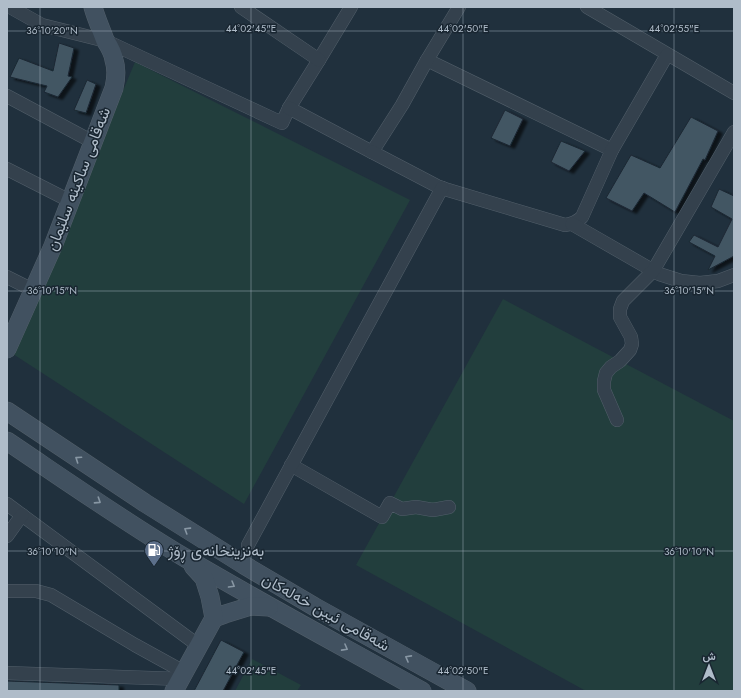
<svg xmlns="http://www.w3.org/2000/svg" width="741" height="698" viewBox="0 0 741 698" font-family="Jost,Vazirmatn,sans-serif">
<defs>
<filter id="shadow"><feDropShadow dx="4.5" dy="2.5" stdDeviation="1" flood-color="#0009"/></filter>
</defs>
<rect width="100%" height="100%" fill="#20303d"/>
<!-- green -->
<g fill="#223e3d">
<path d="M 135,62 L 410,200 L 244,504 L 13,354 Z"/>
<path d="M 503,299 L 734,421 L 734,691 L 586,691 L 356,565 Z"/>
<path d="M 252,659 L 301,685 L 297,691 L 235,691 Z"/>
</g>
<!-- building -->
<g fill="#435664" stroke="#1b2833" filter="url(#shadow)">
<path d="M 59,43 L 74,48 L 68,76 L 72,77 L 58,97 L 44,92 L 47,86 L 10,77 L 19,58 L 53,71 Z"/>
<path d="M 87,80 L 96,84 L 86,113 L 74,110 Z"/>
<path d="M 505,110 L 523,119 L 510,146 L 491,138 Z"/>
<path d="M 691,117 L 718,131 L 705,160 L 703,159 L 675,212 L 644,193 L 632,211 L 606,198 L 631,155 L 660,168 Z"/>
<path d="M 561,141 L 585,151 L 569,171 L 551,162 Z"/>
<path d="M 719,189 L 734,196 L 734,256 L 708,270 L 715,256 L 689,242 L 694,235 L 718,247 L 732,219 L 711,207 Z"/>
<path d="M 221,640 L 244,652 L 223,691 L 194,691 Z"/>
<path d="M 7,681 L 119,685 L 119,691 L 7,691 Z"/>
</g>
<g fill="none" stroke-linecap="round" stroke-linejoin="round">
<!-- street casing -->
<g stroke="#525f6a" stroke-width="14">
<g id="street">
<path d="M 10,7 L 42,25 L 106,41 L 282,123 L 289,108 L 319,60 L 351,7"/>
<path d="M 241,7 L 319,60"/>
<path d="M 587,7 L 734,93"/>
<path d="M 427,60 L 612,150"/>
<path d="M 7,96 L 93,142"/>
<path d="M 289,108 L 372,152 L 402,105 L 427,60 L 459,7"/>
<path d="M 372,152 L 437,186 L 448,190 L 565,225 C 572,224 577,222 582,217 L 612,150 L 667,55"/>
<path d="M 7,169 L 70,201"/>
<path d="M 572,224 L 659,274 L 681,281 L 700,283 L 718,281 L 734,275"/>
<path d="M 7,277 L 33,290"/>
<path d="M 617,420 L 604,390 L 604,381 L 606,373 L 611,367 L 620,361 L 630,350 L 632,344 L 631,337 L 620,317 L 620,309 L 623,301 L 653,271 L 734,132"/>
<path d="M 291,465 L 382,517 L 390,503 L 402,509 L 416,507 L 433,510 L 449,507"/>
<path d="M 7,504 L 199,646"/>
<path d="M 7,536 L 22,515"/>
<path d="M 248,545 L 442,188"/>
<path d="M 7,591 L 36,591 L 51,595 L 135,645 L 184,672"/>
<path d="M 7,673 L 181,679"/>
</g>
</g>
<!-- secondary casing -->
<g stroke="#525f6a" stroke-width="19">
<g id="secondary">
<path d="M 7,349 L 53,246 L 114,88 C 116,79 117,69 114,60 C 113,52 109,46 105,40 C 101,29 96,18 93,7"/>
<path d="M 7,411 L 145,503 L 244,565 L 315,607 L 467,691"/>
<path d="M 7,441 C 65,480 122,520 182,556 C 261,603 342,646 422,691"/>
<path d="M 214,618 L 225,614 L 251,606 L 269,607"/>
<path d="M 174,691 L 214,618 L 210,597 L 204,578 L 193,566"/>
</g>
</g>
<!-- street -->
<use href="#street" stroke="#34414d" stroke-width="13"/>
<!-- secondary -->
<use href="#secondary" stroke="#415160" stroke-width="18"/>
</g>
<!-- one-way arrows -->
<defs><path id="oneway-chevron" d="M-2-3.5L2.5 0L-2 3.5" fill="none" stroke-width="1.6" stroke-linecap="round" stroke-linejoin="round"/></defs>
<g stroke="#8897a4">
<use href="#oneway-chevron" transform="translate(78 459) rotate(-146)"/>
<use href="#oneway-chevron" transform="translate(98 501) rotate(33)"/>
<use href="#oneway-chevron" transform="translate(187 530) rotate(-148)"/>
<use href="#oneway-chevron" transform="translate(232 585) rotate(30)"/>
<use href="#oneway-chevron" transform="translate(345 648) rotate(29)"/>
<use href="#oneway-chevron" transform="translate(408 658) rotate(-151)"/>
</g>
<!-- ticks -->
<path fill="none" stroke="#afbcc9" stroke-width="1" stroke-opacity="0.45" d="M 40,7 L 40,691M 251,7 L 251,691M 463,7 L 463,691M 674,7 L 674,691M 7,31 L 734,31M 7,291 L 734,291M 7,551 L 734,551"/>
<!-- icons -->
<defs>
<g id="fuel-pin" transform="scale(1)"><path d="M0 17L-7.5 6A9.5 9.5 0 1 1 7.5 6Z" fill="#5c6f8a" stroke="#192631"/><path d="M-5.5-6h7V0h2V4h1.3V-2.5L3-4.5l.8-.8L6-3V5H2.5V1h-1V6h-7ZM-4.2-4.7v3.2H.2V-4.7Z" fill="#fff"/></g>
</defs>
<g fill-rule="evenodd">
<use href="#fuel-pin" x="154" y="550"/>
</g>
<g text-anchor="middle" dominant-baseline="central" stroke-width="3" stroke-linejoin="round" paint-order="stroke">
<!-- street labels -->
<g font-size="16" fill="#afbcc9" stroke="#192631">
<text transform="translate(78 179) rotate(-69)">شەقامی ساکینە سلێمان</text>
<text transform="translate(326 612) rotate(29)">شەقامی ئیبن خەلەکان</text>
</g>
<!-- poi labels -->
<g font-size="16" fill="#afbcc9" stroke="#192631" text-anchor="start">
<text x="168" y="550">بەنزینخانەی ڕۆژ</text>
</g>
</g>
<g font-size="10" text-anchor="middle" fill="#afbcc9" stroke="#192631" stroke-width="3" stroke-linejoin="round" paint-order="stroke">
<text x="251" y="32">44°02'45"E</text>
<text x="463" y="32">44°02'50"E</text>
<text x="674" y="32">44°02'55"E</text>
<text x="52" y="34">36°10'20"N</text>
<text x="52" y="294">36°10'15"N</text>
<text x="689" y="294">36°10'15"N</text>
<text x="52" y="555">36°10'10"N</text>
<text x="689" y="555">36°10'10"N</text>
<text x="251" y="674">44°02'45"E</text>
<text x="463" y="674">44°02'50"E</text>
</g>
<!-- border -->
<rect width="741" height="698" fill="none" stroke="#afbcc9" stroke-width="16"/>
<!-- north arrow -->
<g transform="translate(709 666)" stroke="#192631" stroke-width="3" paint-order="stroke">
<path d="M0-3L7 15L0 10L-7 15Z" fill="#afbcc9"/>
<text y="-6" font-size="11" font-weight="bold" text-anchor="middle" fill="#afbcc9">ش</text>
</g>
</svg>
